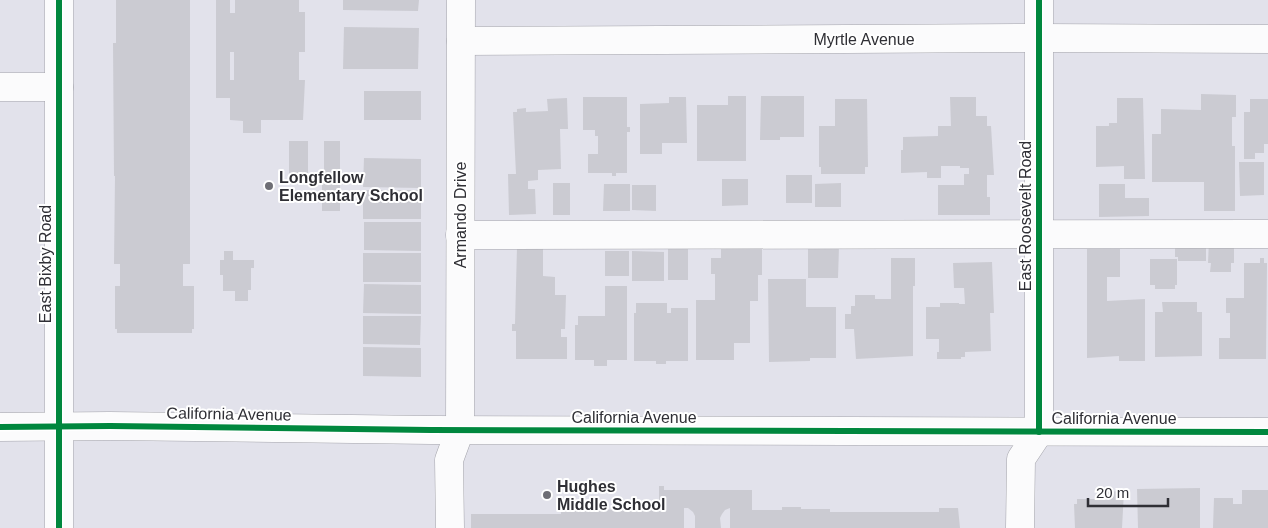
<svg xmlns="http://www.w3.org/2000/svg" width="1268" height="528" viewBox="0 0 1268 528" font-family="Arial,sans-serif">
<rect width="100%" height="100%" fill="#e2e2eb"/>
<!-- building -->
<g fill="#cbcbd2" fill-rule="evenodd">
<path d="M 116,0 L 190,0 L 190,264 L 183,264 L 183,286 L 194,286 L 194,329 L 192,329 L 192,333 L 117,333 L 117,329 L 115,329 L 115,286 L 120,286 L 120,264 L 114,264 L 115,176 L 114,176 L 113,43 L 116,43 Z"/>
<path d="M 216,0 L 230,0 L 230,13 L 235,13 L 235,0 L 299,0 L 299,12 L 305,12 L 305,52 L 299,52 L 299,80 L 305,80 L 303,120 L 261,120 L 261,133 L 243,133 L 243,121 L 230,120 L 230,98 L 216,98 ZM 230,52 L 234,52 L 234,80 L 230,80 Z"/>
<path d="M 343,0 L 419,0 L 418,11 L 343,10 Z"/>
<path d="M 344,27 L 419,28 L 418,69 L 343,69 Z"/>
<rect x="364" y="91" width="57" height="29"/>
<path d="M 1201,94 L 1236,95 L 1236,117 L 1232,117 L 1232,146 L 1235,146 L 1235,211 L 1204,211 L 1204,182 L 1152,182 L 1152,134 L 1161,134 L 1161,109 L 1201,110 Z"/>
<path d="M 728,96 L 746,96 L 746,161 L 697,161 L 697,105 L 728,105 Z"/>
<path d="M 761,96 L 804,96 L 804,137 L 780,137 L 780,140 L 760,140 Z"/>
<path d="M 583,97 L 627,97 L 627,127 L 630,127 L 630,132 L 627,132 L 627,173 L 616,173 L 616,176 L 612,176 L 612,173 L 588,173 L 588,154 L 598,154 L 598,136 L 595,136 L 595,130 L 583,130 Z"/>
<path d="M 669,97 L 686,97 L 687,143 L 662,143 L 662,154 L 640,154 L 640,104 L 669,103 Z"/>
<path d="M 950,97 L 976,97 L 976,116 L 987,116 L 987,126 L 991,126 L 994,175 L 987,175 L 987,197 L 990,197 L 990,215 L 938,215 L 938,185 L 964,185 L 964,174 L 969,174 L 969,168 L 960,168 L 960,166 L 941,166 L 941,178 L 927,178 L 927,172 L 901,173 L 901,150 L 903,150 L 903,137 L 938,136 L 938,126 L 951,126 Z"/>
<path d="M 567,98 L 568,129 L 560,129 L 561,169 L 538,170 L 538,180 L 528,181 L 528,189 L 535,189 L 536,214 L 509,215 L 508,174 L 516,174 L 513,112 L 517,112 L 517,109 L 526,108 L 526,112 L 548,111 L 547,99 Z"/>
<path d="M 1117,98 L 1143,98 L 1145,179 L 1124,179 L 1124,166 L 1096,167 L 1096,126 L 1109,126 L 1109,123 L 1117,123 Z"/>
<path d="M 835,99 L 867,99 L 868,167 L 865,167 L 865,174 L 821,174 L 821,167 L 819,167 L 819,126 L 835,126 Z"/>
<path d="M 1250,99 L 1268,99 L 1268,144 L 1264,144 L 1264,153 L 1255,153 L 1255,159 L 1244,159 L 1244,112 L 1250,112 Z"/>
<rect x="289" y="141" width="19" height="34"/>
<rect x="324" y="141" width="16" height="34"/>
<path d="M 364,158 L 421,159 L 421,188 L 363,187 Z"/>
<path d="M 1239,162 L 1264,162 L 1264,195 L 1240,196 Z"/>
<rect x="786" y="175" width="26" height="28"/>
<rect x="322" y="178" width="18" height="33"/>
<path d="M 722,179 L 748,179 L 748,205 L 722,206 Z"/>
<rect x="553" y="183" width="17" height="32"/>
<path d="M 841,183 L 841,207 L 815,207 L 815,184 Z"/>
<path d="M 604,184 L 630,184 L 630,211 L 603,211 Z"/>
<path d="M 1099,184 L 1125,184 L 1125,198 L 1149,198 L 1149,216 L 1099,217 Z"/>
<path d="M 632,185 L 656,185 L 656,211 L 632,210 Z"/>
<rect x="363" y="190" width="58" height="29"/>
<path d="M 364,222 L 421,222 L 421,251 L 364,250 Z"/>
<rect x="668" y="240" width="20" height="40"/>
<path d="M 1206,240 L 1206,261 L 1178,261 L 1178,257 L 1175,257 L 1175,244 Z"/>
<path d="M 1209,240 L 1234,240 L 1234,263 L 1231,263 L 1231,272 L 1210,272 L 1211,263 L 1208,263 Z"/>
<path d="M 721,244 L 762,244 L 762,275 L 758,275 L 758,301 L 750,301 L 750,343 L 734,343 L 734,360 L 696,360 L 696,300 L 715,300 L 715,274 L 711,274 L 711,258 L 721,258 Z"/>
<path d="M 517,247 L 543,248 L 543,276 L 555,277 L 555,295 L 566,295 L 565,329 L 561,329 L 561,337 L 567,337 L 567,359 L 516,359 L 516,331 L 512,331 L 512,324 L 515,324 Z"/>
<path d="M 808,247 L 839,247 L 838,278 L 808,278 Z"/>
<path d="M 1087,249 L 1120,249 L 1120,277 L 1107,277 L 1107,301 L 1145,299 L 1145,361 L 1119,361 L 1119,356 L 1087,358 Z"/>
<path d="M 224,251 L 233,251 L 233,260 L 254,260 L 254,268 L 251,268 L 251,290 L 248,290 L 248,301 L 235,301 L 235,291 L 223,291 L 223,275 L 220,275 L 220,260 L 224,260 Z"/>
<rect x="605" y="251" width="24" height="25"/>
<path d="M 632,251 L 664,252 L 664,281 L 632,281 Z"/>
<rect x="363" y="253" width="58" height="29"/>
<path d="M 891,258 L 915,258 L 915,286 L 913,286 L 913,356 L 856,359 L 854,329 L 845,329 L 845,314 L 851,314 L 851,306 L 855,306 L 855,295 L 875,295 L 875,299 L 891,299 Z"/>
<path d="M 1260,258 L 1264,258 L 1264,263 L 1267,263 L 1266,359 L 1219,359 L 1219,338 L 1230,338 L 1230,313 L 1226,313 L 1226,298 L 1244,298 L 1244,263 L 1260,263 Z"/>
<path d="M 1150,259 L 1177,259 L 1177,285 L 1175,285 L 1175,289 L 1155,289 L 1155,285 L 1150,285 Z"/>
<path d="M 992,262 L 994,313 L 990,313 L 991,351 L 965,352 L 965,357 L 961,357 L 961,359 L 937,359 L 937,352 L 939,352 L 939,339 L 926,339 L 926,307 L 940,307 L 940,303 L 959,303 L 959,304 L 965,304 L 964,288 L 954,288 L 953,263 Z"/>
<path d="M 768,279 L 806,279 L 806,307 L 836,307 L 836,358 L 810,358 L 810,361 L 769,362 Z"/>
<path d="M 364,284 L 421,285 L 421,314 L 363,313 Z"/>
<path d="M 605,286 L 627,286 L 627,360 L 607,360 L 607,366 L 594,366 L 594,360 L 575,360 L 575,325 L 578,325 L 578,316 L 605,316 Z"/>
<path d="M 1162,302 L 1197,302 L 1197,312 L 1202,312 L 1202,356 L 1155,357 L 1155,312 L 1163,312 Z"/>
<path d="M 636,303 L 667,303 L 667,313 L 671,313 L 671,308 L 688,308 L 688,361 L 666,361 L 666,364 L 656,364 L 656,361 L 634,361 L 634,313 L 636,313 Z"/>
<path d="M 363,316 L 421,316 L 420,345 L 363,344 Z"/>
<path d="M 363,347 L 421,348 L 421,377 L 363,376 Z"/>
<path d="M 659,486 L 664,486 L 664,490 L 752,490 L 752,510 L 782,510 L 782,507 L 801,507 L 801,509 L 830,509 L 830,512 L 939,512 L 939,508 L 958,508 L 960,528 L 730,528 L 730,508 L 725,510 L 722,514 L 720,518 L 721,528 L 695,528 L 695,516 L 693,512 L 688,508 L 684,508 L 684,528 L 471,528 L 471,514 L 561,514 L 561,510 L 659,509 Z"/>
<path d="M 1200,488 L 1200,528 L 1138,528 L 1137,489 Z"/>
<path d="M 1242,490 L 1268,490 L 1268,528 L 1213,528 L 1214,498 L 1233,498 L 1233,504 L 1242,504 Z"/>
<path d="M 1124,491 L 1122,528 L 1075,528 L 1074,504 L 1077,504 L 1077,499 L 1101,499 L 1101,492 Z"/>
</g>
<g fill="none" stroke-linecap="round" stroke-linejoin="round">
<!-- minor casing -->
<g stroke="#a4a4ab" stroke-width="29">
<g id="minor">
<path d="M 59,0 L 59,528"/>
<path d="M 461,41 L 1039,38 L 1268,39"/>
<path d="M 0,87 L 59,87"/>
<path d="M 460,235 L 1268,234"/>
<path d="M 0,427 L 110,426 L 431,430 L 1268,432"/>
<path d="M 450,528 L 449,460 L 460,430 L 461,0"/>
<path d="M 1020,528 L 1021,459 L 1039,432 L 1039,0"/>
</g>
</g>
<!-- minor -->
<use href="#minor" stroke="#fbfbfc" stroke-width="28"/>
<!-- cycleway casing -->
<g stroke="#fff" stroke-width="9">
<g id="cycleway">
<path d="M 59,0 L 59,528"/>
<path d="M 1039,0 L 1039,432"/>
<path d="M 0,427 L 110,426 L 431,430 L 1268,432"/>
</g>
</g>
<!-- cycleway -->
<use href="#cycleway" stroke="#00873e" stroke-width="6"/>
</g>
<!-- markers -->
<g fill="#6e6e75" stroke="#fff" stroke-width="2">
<circle cx="269" cy="186" r="5"/>
<circle cx="547" cy="495" r="5"/>
</g>
<g text-anchor="middle" dominant-baseline="central" stroke-width="4" stroke-linejoin="round" paint-order="stroke">
<!-- street labels -->
<g font-size="16" fill="#2f2f35" stroke="#fff">
<text x="864" y="39">Myrtle Avenue</text>
<text transform="translate(460 215) rotate(-90)">Armando Drive</text>
<text transform="translate(1025 216) rotate(-90)">East Roosevelt Road</text>
<text transform="translate(45 264) rotate(-90)">East Bixby Road</text>
<text transform="translate(229 414) rotate(1)">California Avenue</text>
<text x="634" y="417">California Avenue</text>
<text x="1114" y="418">California Avenue</text>
</g>
<!-- poi labels -->
<g font-size="16" font-weight="bold" fill="#2f2f35" stroke="#fff" text-anchor="start">
<text x="279" y="177">Longfellow<tspan x="279" dy="18">Elementary School</tspan></text>
<text x="557" y="486">Hughes<tspan x="557" dy="18">Middle School</tspan></text>
</g>
</g>
<!-- scale -->
<path d="M1088 498v8h80v-8" fill="none" stroke="#2f2f35" stroke-width="2.5"/>
<text x="1096" y="498" font-size="15" fill="#2f2f35" stroke="#ffffff" stroke-width="4" paint-order="stroke">20 m</text>
</svg>
